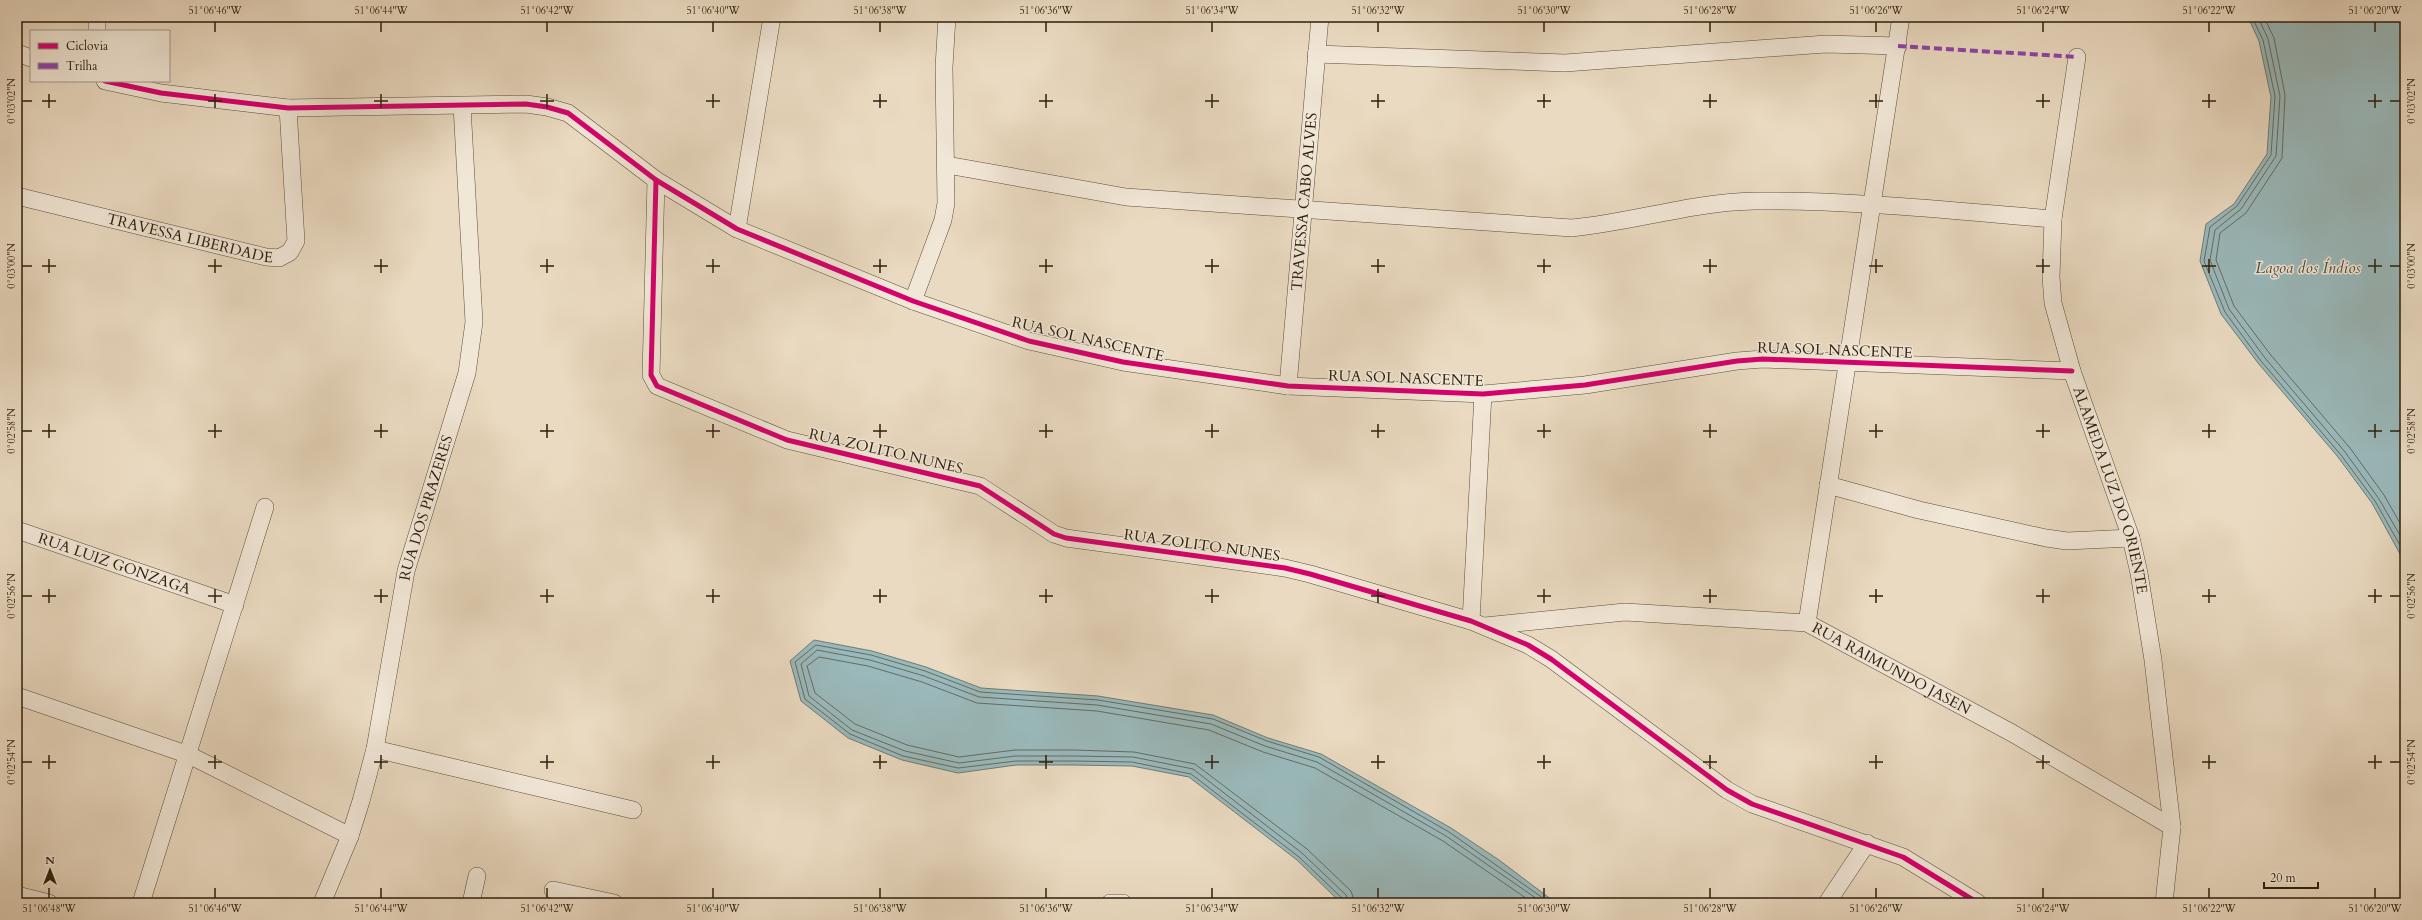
<svg xmlns="http://www.w3.org/2000/svg" width="2422" height="920" viewBox="0 0 2422 920" font-family="Cardo,serif">
<rect width="100%" height="100%" fill="#eadac1"/>
<filter id="stains"><feTurbulence type="fractalNoise" baseFrequency=".005" numOctaves="4"/><feColorMatrix values="0 0 0 0 .2 0 0 0 0 .09 0 0 0 0 .02 0 0 0 .5 -.17"/></filter>
<radialGradient id="worn" r=".72"><stop offset=".6" stop-color="#630" stop-opacity="0"/><stop offset="1" stop-color="#630" stop-opacity=".3"/></radialGradient>
<!-- water -->
<g fill="#9ab9bb" stroke="#6e7b75">
<path d="M 2248,17 L 2405,17 L 2405,563 L 2372,503 L 2338,457 L 2258,363 L 2221,314 L 2200,261 L 2206,224 L 2234,204 L 2267,154 L 2271,97 L 2259,41 Z"/>
<path d="M 814,640 L 872,651 L 926,667 L 981,688 L 1098,696 L 1213,715 L 1268,738 L 1321,754 L 1451,828 L 1499,860 L 1556,903 L 1341,903 L 1297,860 L 1189,777 L 1132,766 L 1074,765 L 1016,765 L 958,773 L 902,760 L 848,738 L 801,701 L 790,661 Z"/>
</g>
<g fill="none" stroke-linecap="round" stroke-linejoin="round">
<!-- shore -->
<g stroke="#636c64" stroke-width="1">
<path d="M 2252,17 L 2263,40 L 2275,96 L 2271,155 L 2237,206 L 2210,227 L 2204,261 L 2225,312 L 2261,361 L 2341,455 L 2375,501 L 2405,554"/>
<path d="M 2258,17 L 2268,39 L 2280,96 L 2276,156 L 2241,209 L 2215,230 L 2210,260 L 2229,309 L 2265,358 L 2345,452 L 2379,499 L 2405,544"/>
<path d="M 2264,17 L 2274,38 L 2285,95 L 2282,158 L 2246,213 L 2220,233 L 2216,260 L 2234,306 L 2270,354 L 2350,448 L 2384,495 L 2405,532"/>
<path d="M 1344,903 L 1343,899 L 1299,857 L 1191,774 L 1132,762 L 1074,761 L 1016,761 L 958,768 L 903,756 L 850,734 L 805,699 L 795,662 L 816,645 L 871,655 L 925,671 L 980,692 L 1098,700 L 1213,719 L 1267,741 L 1319,757 L 1449,832 L 1550,903"/>
<path d="M 1349,903 L 1346,895 L 1302,853 L 1193,769 L 1133,757 L 1074,756 L 1015,756 L 959,763 L 905,751 L 852,730 L 809,696 L 801,664 L 817,650 L 870,660 L 924,676 L 979,697 L 1097,705 L 1211,724 L 1265,746 L 1317,762 L 1446,836 L 1543,903"/>
<path d="M 1355,903 L 1351,891 L 1307,849 L 1195,764 L 1134,752 L 1074,750 L 1015,750 L 959,757 L 907,745 L 855,724 L 815,693 L 807,666 L 819,657 L 868,666 L 922,682 L 977,703 L 1097,711 L 1209,730 L 1263,752 L 1315,768 L 1443,841 L 1533,903"/>
</g>
<!-- minor casing -->
<g stroke="#5c4e3a" stroke-width="18">
<g id="minor">
<path d="M 97,31 L 97,17"/>
<path d="M 17,53 L 31,58"/>
<path d="M 1316,54 L 1565,63 L 1826,44 L 1898,46"/>
<path id="s1" d="M 2077,57 L 2053,219 L 2051,277 L 2053,303 L 2072,371 L 2131,538 L 2139,573 L 2153,660 L 2172,827 L 2164,903"/>
<path d="M 105,81 L 161,93 L 288,108 L 526,104 L 547,107 L 568,113 L 656,180 L 737,229 L 913,301 L 1029,341 L 1123,362 L 1288,386 L 1483,394 L 1585,385 L 1737,361 L 1763,359 L 2072,371"/>
<path d="M 947,165 L 1126,197 L 1572,228 C 1634,222 1692,202 1755,201 C 1854,200 1954,211 2053,219"/>
<path d="M 656,180 L 651,375 L 657,386 L 787,440 L 980,486 L 1054,534 L 1066,538 L 1285,568 L 1310,574 L 1471,621 L 1528,645 L 1551,659 L 1727,790 L 1752,804 L 1903,857 L 1978,903"/>
<path id="s2" d="M 17,196 L 266,257 L 279,258 L 290,252 L 296,241 L 288,108"/>
<path d="M 737,229 L 772,17"/>
<path d="M 913,301 L 943,220 L 946,203 L 944,67 L 947,17"/>
<path id="s3" d="M 1288,386 L 1320,17"/>
<path d="M 1828,485 L 1919,510 L 2046,538 L 2067,541 L 2131,538"/>
<path id="s4" d="M 17,530 L 235,605"/>
<path d="M 1471,621 L 1483,394"/>
<path d="M 1807,623 L 1901,17"/>
<path id="s5" d="M 1485,626 L 1625,612 L 1807,623 L 2012,733 L 2172,827"/>
<path d="M 17,696 L 189,755 L 350,836"/>
<path d="M 375,749 L 633,810"/>
<path d="M 553,890 L 614,903"/>
<path d="M 17,895 L 49,903"/>
<path d="M 141,903 L 265,507"/>
<path id="s6" d="M 322,903 L 350,836 L 361,801 L 375,749 L 406,571 L 467,373 L 474,322 L 462,106"/>
<path d="M 471,903 L 477,876"/>
<path d="M 1110,903 L 1123,903"/>
<path d="M 1827,903 L 1867,843"/>
</g>
</g>
<!-- minor -->
<use href="#minor" stroke="#f1e7d7" stroke-width="17"/>
<!-- quiet -->
<path stroke="#8e44ad" stroke-width="4" stroke-dasharray="8 4" stroke-linecap="butt" d="M 1898,46 L 2077,57"/>
<!-- cycleway casing -->
<g stroke="#f1e7d7" stroke-width="8">
<g id="cycleway">
<path d="M 105,81 L 161,93 L 288,108 L 526,104 L 547,107 L 568,113 L 656,180 L 737,229 L 913,301 L 1029,341 L 1123,362 L 1288,386 L 1483,394 L 1585,385 L 1737,361 L 1763,359 L 2072,371"/>
<path d="M 656,180 L 651,375 L 657,386 L 787,440 L 980,486 L 1054,534 L 1066,538 L 1285,568 L 1310,574 L 1471,621 L 1528,645 L 1551,659 L 1727,790 L 1752,804 L 1903,857 L 1978,903"/>
</g>
</g>
<!-- cycleway -->
<use href="#cycleway" stroke="#d6006c" stroke-width="5"/>
</g>
<!-- ticks -->
<path fill="none" stroke="#2c1f0d" stroke-width="1.5" d="M 215,22 L 215,32M 381,22 L 381,32M 547,22 L 547,32M 713,22 L 713,32M 880,22 L 880,32M 1046,22 L 1046,32M 1212,22 L 1212,32M 1378,22 L 1378,32M 1544,22 L 1544,32M 1710,22 L 1710,32M 1876,22 L 1876,32M 2043,22 L 2043,32M 2209,22 L 2209,32M 2375,22 L 2375,32M 49,94 L 49,108M 215,94 L 215,108M 381,94 L 381,108M 547,94 L 547,108M 713,94 L 713,108M 880,94 L 880,108M 1046,94 L 1046,108M 1212,94 L 1212,108M 1378,94 L 1378,108M 1544,94 L 1544,108M 1710,94 L 1710,108M 1876,94 L 1876,108M 2043,94 L 2043,108M 2209,94 L 2209,108M 2375,94 L 2375,108M 22,101 L 32,101M 42,101 L 56,101M 208,101 L 222,101M 374,101 L 388,101M 540,101 L 554,101M 706,101 L 720,101M 873,101 L 887,101M 1039,101 L 1053,101M 1205,101 L 1219,101M 1371,101 L 1385,101M 1537,101 L 1551,101M 1703,101 L 1717,101M 1869,101 L 1883,101M 2036,101 L 2050,101M 2202,101 L 2216,101M 2368,101 L 2382,101M 2390,101 L 2400,101M 49,259 L 49,273M 215,259 L 215,273M 381,259 L 381,273M 547,259 L 547,273M 713,259 L 713,273M 880,259 L 880,273M 1046,259 L 1046,273M 1212,259 L 1212,273M 1378,259 L 1378,273M 1544,259 L 1544,273M 1710,259 L 1710,273M 1876,259 L 1876,273M 2043,259 L 2043,273M 2209,259 L 2209,273M 2375,259 L 2375,273M 22,266 L 32,266M 42,266 L 56,266M 208,266 L 222,266M 374,266 L 388,266M 540,266 L 554,266M 706,266 L 720,266M 873,266 L 887,266M 1039,266 L 1053,266M 1205,266 L 1219,266M 1371,266 L 1385,266M 1537,266 L 1551,266M 1703,266 L 1717,266M 1869,266 L 1883,266M 2036,266 L 2050,266M 2202,266 L 2216,266M 2368,266 L 2382,266M 2390,266 L 2400,266M 49,424 L 49,438M 215,424 L 215,438M 381,424 L 381,438M 547,424 L 547,438M 713,424 L 713,438M 880,424 L 880,438M 1046,424 L 1046,438M 1212,424 L 1212,438M 1378,424 L 1378,438M 1544,424 L 1544,438M 1710,424 L 1710,438M 1876,424 L 1876,438M 2043,424 L 2043,438M 2209,424 L 2209,438M 2375,424 L 2375,438M 22,431 L 32,431M 42,431 L 56,431M 208,431 L 222,431M 374,431 L 388,431M 540,431 L 554,431M 706,431 L 720,431M 873,431 L 887,431M 1039,431 L 1053,431M 1205,431 L 1219,431M 1371,431 L 1385,431M 1537,431 L 1551,431M 1703,431 L 1717,431M 1869,431 L 1883,431M 2036,431 L 2050,431M 2202,431 L 2216,431M 2368,431 L 2382,431M 2390,431 L 2400,431M 49,589 L 49,603M 215,589 L 215,603M 381,589 L 381,603M 547,589 L 547,603M 713,589 L 713,603M 880,589 L 880,603M 1046,589 L 1046,603M 1212,589 L 1212,603M 1378,589 L 1378,603M 1544,589 L 1544,603M 1710,589 L 1710,603M 1876,589 L 1876,603M 2043,589 L 2043,603M 2209,589 L 2209,603M 2375,589 L 2375,603M 22,596 L 32,596M 42,596 L 56,596M 208,596 L 222,596M 374,596 L 388,596M 540,596 L 554,596M 706,596 L 720,596M 873,596 L 887,596M 1039,596 L 1053,596M 1205,596 L 1219,596M 1371,596 L 1385,596M 1537,596 L 1551,596M 1703,596 L 1717,596M 1869,596 L 1883,596M 2036,596 L 2050,596M 2202,596 L 2216,596M 2368,596 L 2382,596M 2390,596 L 2400,596M 49,755 L 49,769M 215,755 L 215,769M 381,755 L 381,769M 547,755 L 547,769M 713,755 L 713,769M 880,755 L 880,769M 1046,755 L 1046,769M 1212,755 L 1212,769M 1378,755 L 1378,769M 1544,755 L 1544,769M 1710,755 L 1710,769M 1876,755 L 1876,769M 2043,755 L 2043,769M 2209,755 L 2209,769M 2375,755 L 2375,769M 22,762 L 32,762M 42,762 L 56,762M 208,762 L 222,762M 374,762 L 388,762M 540,762 L 554,762M 706,762 L 720,762M 873,762 L 887,762M 1039,762 L 1053,762M 1205,762 L 1219,762M 1371,762 L 1385,762M 1537,762 L 1551,762M 1703,762 L 1717,762M 1869,762 L 1883,762M 2036,762 L 2050,762M 2202,762 L 2216,762M 2368,762 L 2382,762M 2390,762 L 2400,762M 49,888 L 49,898M 215,888 L 215,898M 381,888 L 381,898M 547,888 L 547,898M 713,888 L 713,898M 880,888 L 880,898M 1046,888 L 1046,898M 1212,888 L 1212,898M 1378,888 L 1378,898M 1544,888 L 1544,898M 1710,888 L 1710,898M 1876,888 L 1876,898M 2043,888 L 2043,898M 2209,888 L 2209,898M 2375,888 L 2375,898"/>
<g text-anchor="middle" dominant-baseline="central" stroke-width="3" stroke-linejoin="round" paint-order="stroke">
<!-- street labels -->
<g font-size="15" fill="#2c1f0d" stroke="#f1e7d7">
<text stroke="none"><textPath href="#s3" startOffset="185">TRAVESSA CABO ALVES</textPath></text>
<text stroke="none"><textPath href="#s2" startOffset="178">TRAVESSA LIBERDADE</textPath></text>
<text transform="translate(1088 339) rotate(13)">RUA SOL NASCENTE</text>
<text transform="translate(1835 350) rotate(2)">RUA SOL NASCENTE</text>
<text transform="translate(1406 378) rotate(2)">RUA SOL NASCENTE</text>
<text transform="translate(886 451) rotate(13)">RUA ZOLITO NUNES</text>
<text stroke="none"><textPath href="#s1" startOffset="444">ALAMEDA LUZ DO ORIENTE</textPath></text>
<text stroke="none"><textPath href="#s6" startOffset="410">RUA DOS PRAZERES</textPath></text>
<text transform="translate(1202 545) rotate(8)">RUA ZOLITO NUNES</text>
<text stroke="none"><textPath href="#s4" startOffset="103">RUA LUIZ GONZAGA</textPath></text>
<text stroke="none"><textPath href="#s5" startOffset="419">RUA RAIMUNDO JASEN</textPath></text>
</g>
<!-- water labels -->
<g font-size="16" font-style="italic" fill="#4d4d41" stroke="#f1e7d7">
<text x="2308" y="268">Lagoa dos Índios</text>
</g>
</g>
<!-- margin -->
<rect width="2422" height="920" fill="none" stroke="#eadac1" stroke-width="44"/>
<!-- legend -->
<rect x="30" y="30" width="140" height="52" fill="#f1e7d7" stroke="#a29786"/>
<rect x="38" y="43" width="20" height="6" fill="#d6006c" stroke="#a29786"/>
<text x="66" y="50" font-size="12" fill="#2c1f0d">Ciclovia</text>
<rect x="38" y="63" width="20" height="6" fill="#8e44ad" stroke="#a29786"/>
<text x="66" y="70" font-size="12" fill="#2c1f0d">Trilha</text>
<!-- north arrow -->
<g transform="translate(50 870)" stroke="#f1e7d7" stroke-width="3" paint-order="stroke">
<path d="M0-3L7 15L0 10L-7 15Z" fill="#2c1f0d"/>
<text y="-6" font-size="11" font-weight="bold" text-anchor="middle" fill="#2c1f0d">N</text>
</g>
<!-- scale -->
<path d="M2264 882v6h54v-6" fill="none" stroke="#2c1f0d" stroke-width="2"/>
<text x="2270" y="882" font-size="12" fill="#2c1f0d" stroke="#f1e7d7" stroke-width="3" paint-order="stroke">20 m</text>
<rect x="22" y="22" width="2378" height="876" fill="none" stroke="#2c1f0d" stroke-width="1.5"/>
<g font-size="10" text-anchor="middle" fill="#2c1f0d">
<text x="215" y="14">51°06'46"W</text>
<text x="381" y="14">51°06'44"W</text>
<text x="547" y="14">51°06'42"W</text>
<text x="713" y="14">51°06'40"W</text>
<text x="880" y="14">51°06'38"W</text>
<text x="1046" y="14">51°06'36"W</text>
<text x="1212" y="14">51°06'34"W</text>
<text x="1378" y="14">51°06'32"W</text>
<text x="1544" y="14">51°06'30"W</text>
<text x="1710" y="14">51°06'28"W</text>
<text x="1876" y="14">51°06'26"W</text>
<text x="2043" y="14">51°06'24"W</text>
<text x="2209" y="14">51°06'22"W</text>
<text x="2375" y="14">51°06'20"W</text>
<text transform="translate(11 101) rotate(-90)" y="4">0°03'02"N</text>
<text transform="translate(2411 101) rotate(-90)" y="4">0°03'02"N</text>
<text transform="translate(11 266) rotate(-90)" y="4">0°03'00"N</text>
<text transform="translate(2411 266) rotate(-90)" y="4">0°03'00"N</text>
<text transform="translate(11 431) rotate(-90)" y="4">0°02'58"N</text>
<text transform="translate(2411 431) rotate(-90)" y="4">0°02'58"N</text>
<text transform="translate(11 596) rotate(-90)" y="4">0°02'56"N</text>
<text transform="translate(2411 596) rotate(-90)" y="4">0°02'56"N</text>
<text transform="translate(11 762) rotate(-90)" y="4">0°02'54"N</text>
<text transform="translate(2411 762) rotate(-90)" y="4">0°02'54"N</text>
<text x="49" y="912">51°06'48"W</text>
<text x="215" y="912">51°06'46"W</text>
<text x="381" y="912">51°06'44"W</text>
<text x="547" y="912">51°06'42"W</text>
<text x="713" y="912">51°06'40"W</text>
<text x="880" y="912">51°06'38"W</text>
<text x="1046" y="912">51°06'36"W</text>
<text x="1212" y="912">51°06'34"W</text>
<text x="1378" y="912">51°06'32"W</text>
<text x="1544" y="912">51°06'30"W</text>
<text x="1710" y="912">51°06'28"W</text>
<text x="1876" y="912">51°06'26"W</text>
<text x="2043" y="912">51°06'24"W</text>
<text x="2209" y="912">51°06'22"W</text>
<text x="2375" y="912">51°06'20"W</text>
</g>
<rect width="100%" height="100%" filter="url(#stains)"/>
<rect width="100%" height="100%" fill="url(#worn)"/>
</svg>
